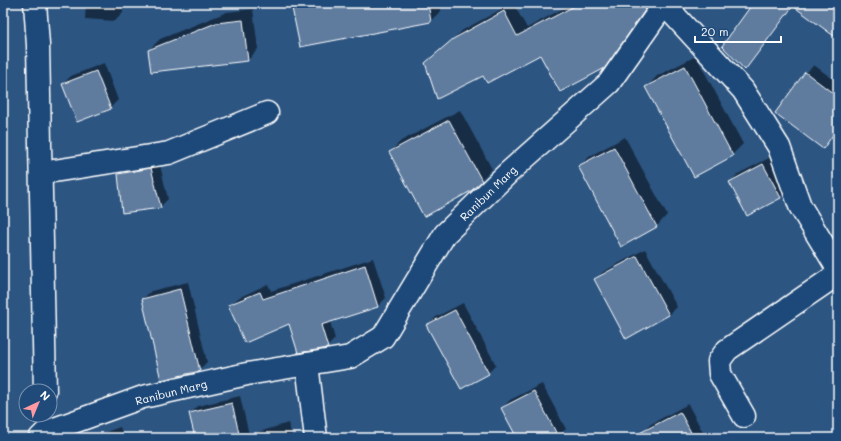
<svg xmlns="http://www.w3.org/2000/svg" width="841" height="441" viewBox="0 0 841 441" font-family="Mali,sans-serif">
<rect width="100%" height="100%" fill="#2c5582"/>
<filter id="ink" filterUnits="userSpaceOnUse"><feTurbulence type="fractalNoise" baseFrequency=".025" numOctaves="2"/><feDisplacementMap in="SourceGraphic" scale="8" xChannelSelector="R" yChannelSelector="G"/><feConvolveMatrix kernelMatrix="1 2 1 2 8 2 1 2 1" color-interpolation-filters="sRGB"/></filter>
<g filter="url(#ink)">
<!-- shadow -->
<g fill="#0007">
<path d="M 86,3 L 123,3 L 123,13 L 115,21 L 85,19 Z"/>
<path d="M 292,3 L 440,3 L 441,11 L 430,21 Z"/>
<path d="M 513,3 L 527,28 L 573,3 L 651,3 L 613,57 L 604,67 L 540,53 L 483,75 L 426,64 L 463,30 Z"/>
<path d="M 755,3 L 796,3 L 745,68 Z"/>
<path d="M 253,9 L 258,49 L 248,60 L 149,50 L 160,39 L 227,12 Z"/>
<path d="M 696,56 L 743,144 L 732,155 L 647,87 L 657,76 Z"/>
<path d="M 104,63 L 118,100 L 110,108 L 63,84 L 71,76 Z"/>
<path d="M 814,65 L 838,83 L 838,129 L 822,147 L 806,73 Z"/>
<path d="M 460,110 L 492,169 L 471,190 L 390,152 L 401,141 Z"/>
<path d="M 625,137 L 667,215 L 657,226 L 622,245 L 579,167 L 590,156 Z"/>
<path d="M 771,157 L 788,189 L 780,197 L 730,182 L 738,174 Z"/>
<path d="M 159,161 L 168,199 L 160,207 L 119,174 L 127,166 Z"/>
<path d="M 645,249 L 677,307 L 669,315 L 595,280 L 603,272 Z"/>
<path d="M 373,258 L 386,298 L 378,306 L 330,321 L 335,339 L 327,347 L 289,322 L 230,306 L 238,298 L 268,284 L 271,291 Z"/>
<path d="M 188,282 L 207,362 L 199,370 L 143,299 L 151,291 Z"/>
<path d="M 463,303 L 496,365 L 488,373 L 461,387 L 428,325 L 436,317 Z"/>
<path d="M 542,384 L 566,429 L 556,438 L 518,438 L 502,408 L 510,400 Z"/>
<path d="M 240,396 L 249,435 L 288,423 L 293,438 L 196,438 L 190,414 L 198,406 Z"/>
<path d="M 688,404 L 706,438 L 646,438 L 643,432 L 651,424 Z"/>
<path d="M 120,427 L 124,438 L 89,438 Z"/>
</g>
<!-- building -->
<g fill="#5e7c9f" stroke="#fff">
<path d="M 291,3 L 428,3 L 431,22 L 300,47 Z"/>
<path d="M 580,3 L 650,3 L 605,68 L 560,92 L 540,55 L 487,83 L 483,76 L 437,99 L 425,63 L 453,39 L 504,11 L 517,36 Z"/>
<path d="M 753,3 L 838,3 L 838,39 L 793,6 L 745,70 L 722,46 Z"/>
<path d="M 243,20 L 248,61 L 151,72 L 148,50 L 216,23 Z"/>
<path d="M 685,66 L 733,156 L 694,177 L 645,87 Z"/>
<path d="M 96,71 L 111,109 L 77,122 L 62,84 Z"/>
<path d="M 805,72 L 838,97 L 838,128 L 823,149 L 775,113 Z"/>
<path d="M 449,120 L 482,181 L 471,191 L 424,217 L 389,152 Z"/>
<path d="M 614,147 L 657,227 L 621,247 L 578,166 Z"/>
<path d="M 763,164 L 781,198 L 747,216 L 729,182 Z"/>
<path d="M 151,168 L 161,208 L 122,213 L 118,174 Z"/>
<path d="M 637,256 L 669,315 L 626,339 L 594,279 Z"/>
<path d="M 365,265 L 378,307 L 321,325 L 328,348 L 298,353 L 289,324 L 245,343 L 228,305 L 260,292 L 263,299 Z"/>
<path d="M 180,289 L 200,371 L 161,380 L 142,299 Z"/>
<path d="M 455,310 L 489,374 L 461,389 L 426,325 Z"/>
<path d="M 534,391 L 559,438 L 517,438 L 501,408 Z"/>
<path d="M 232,403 L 240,438 L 195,438 L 189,413 Z"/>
<path d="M 680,412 L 694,438 L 630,438 Z"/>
</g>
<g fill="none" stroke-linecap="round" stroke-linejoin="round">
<!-- street casing -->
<g stroke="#fff" stroke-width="25">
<g id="street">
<path d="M 35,3 L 38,45 L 45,391"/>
<path d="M 664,4 L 743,90 L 779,147 L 800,206 L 838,269"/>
<path d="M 41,173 L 169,153 L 267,113"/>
<path d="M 307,364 L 316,438"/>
<path d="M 744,416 L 720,374 L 719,361 L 727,350 L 838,274"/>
<path d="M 40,438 L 46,432 L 143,397 L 247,374 L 350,357 L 383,337 L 445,234 L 508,173 L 609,83 L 665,3"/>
</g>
</g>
<!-- street -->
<use href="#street" stroke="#1f4a7a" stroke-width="22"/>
</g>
</g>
<g text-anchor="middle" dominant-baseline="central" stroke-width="3.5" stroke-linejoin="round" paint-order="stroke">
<!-- street labels -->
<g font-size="11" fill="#fff" stroke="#1f4a7a">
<text transform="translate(488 193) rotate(-44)">Ranibun Marg</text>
<text transform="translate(171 392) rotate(-14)">Ranibun Marg</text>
</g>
</g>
<!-- margin -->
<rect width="841" height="441" fill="none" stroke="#1f4a7a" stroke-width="16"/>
<rect x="8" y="8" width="825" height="425" fill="none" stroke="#fff" stroke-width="1.5" filter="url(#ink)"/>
<!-- north arrow -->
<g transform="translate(38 403) rotate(44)"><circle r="19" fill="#1f4a7a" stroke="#7992af"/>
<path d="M0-3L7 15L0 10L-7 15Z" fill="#ff9aa2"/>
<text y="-6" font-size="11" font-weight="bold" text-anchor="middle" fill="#ffffff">N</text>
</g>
<!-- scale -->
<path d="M695 36v6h86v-6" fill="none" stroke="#ffffff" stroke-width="2"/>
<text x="701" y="36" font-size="12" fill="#ffffff" stroke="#1f4a7a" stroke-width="3" paint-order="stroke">20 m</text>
</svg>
